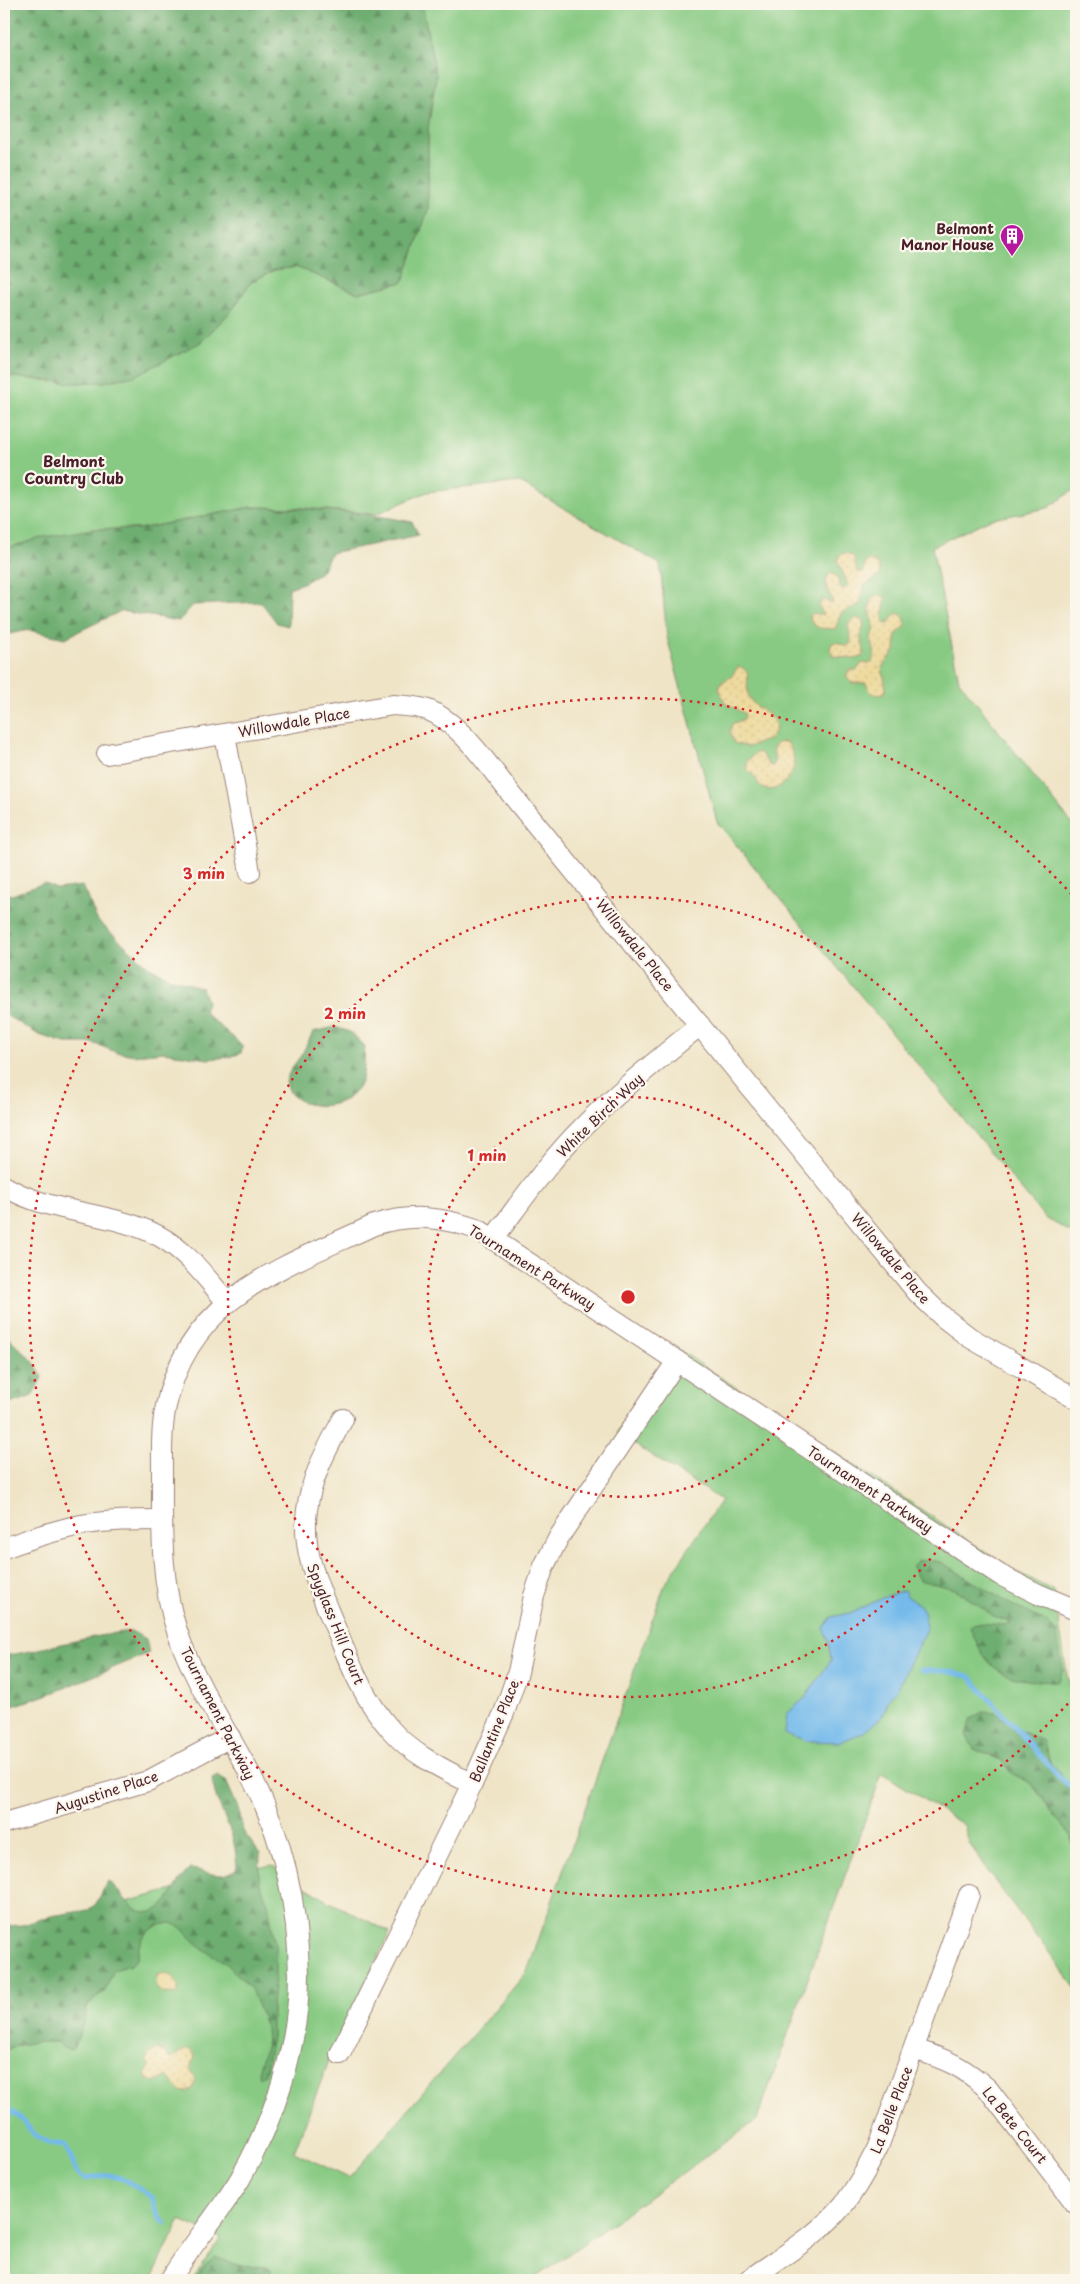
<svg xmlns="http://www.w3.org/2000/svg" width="1080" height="2284" viewBox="0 0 1080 2284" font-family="'Playpen Sans',sans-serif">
<defs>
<pattern id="forest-firs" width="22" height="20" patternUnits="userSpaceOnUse" patternTransform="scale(1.25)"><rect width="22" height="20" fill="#6eae71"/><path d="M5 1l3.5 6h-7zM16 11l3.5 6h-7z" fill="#5c8d5d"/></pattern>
<pattern id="sand-dots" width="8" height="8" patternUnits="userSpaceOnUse" patternTransform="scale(1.25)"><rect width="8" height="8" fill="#eeda9e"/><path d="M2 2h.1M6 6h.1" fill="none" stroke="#cebb88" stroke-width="1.8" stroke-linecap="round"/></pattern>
</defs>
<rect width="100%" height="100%" fill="#fbf7ec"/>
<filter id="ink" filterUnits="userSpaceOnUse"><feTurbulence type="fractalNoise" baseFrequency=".02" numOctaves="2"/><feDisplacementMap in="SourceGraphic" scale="10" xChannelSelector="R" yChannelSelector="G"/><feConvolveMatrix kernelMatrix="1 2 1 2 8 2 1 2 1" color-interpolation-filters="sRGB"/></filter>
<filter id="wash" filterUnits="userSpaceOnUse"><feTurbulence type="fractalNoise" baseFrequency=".0096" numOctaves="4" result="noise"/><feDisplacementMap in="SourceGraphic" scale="20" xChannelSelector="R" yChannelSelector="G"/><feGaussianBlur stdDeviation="1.12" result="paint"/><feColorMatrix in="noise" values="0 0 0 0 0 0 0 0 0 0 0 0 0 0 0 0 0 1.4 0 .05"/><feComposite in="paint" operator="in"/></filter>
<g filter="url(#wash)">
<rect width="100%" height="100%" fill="#efe4c6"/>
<!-- green -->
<g fill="#88ca83" stroke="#697457">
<path d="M 422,4 L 1076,4 L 1076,488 L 1048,508 L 988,520 L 932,547 L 959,681 L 1076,829 L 1076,1235 L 1045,1218 L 717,822 L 667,637 L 660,564 L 519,482 L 427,492 L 376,514 L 303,508 L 251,507 L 139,529 L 93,529 L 4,549 L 4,376 L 71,383 L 104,382 L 174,355 L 201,342 L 233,309 L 250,283 L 274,270 L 296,267 L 358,293 L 403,282 L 428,210 L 428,129 L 436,76 Z"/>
<path d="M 673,1346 L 1016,1572 L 1054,1591 L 1067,1676 L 1076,1700 L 1076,1988 L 991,1876 L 969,1843 L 964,1825 L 882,1773 L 757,2120 L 532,2280 L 192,2280 L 221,2238 L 180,2220 L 151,2280 L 4,2280 L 4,2028 L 114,1905 L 271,1865 L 328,1901 L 390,1932 L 333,2050 L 294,2152 L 349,2178 L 527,1972 L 665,1584 L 721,1500 L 617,1433 Z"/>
</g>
<!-- forest -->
<g fill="url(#forest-firs)" stroke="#5c664e">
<path d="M 4,4 L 422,4 L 436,76 L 428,129 L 428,210 L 403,282 L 358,293 L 296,267 L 274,270 L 250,283 L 233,309 L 201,342 L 135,376 L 104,382 L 71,383 L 4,376 Z"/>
<path d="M 251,507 C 305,508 359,511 412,522 L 419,535 L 331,553 L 322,571 L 303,583 L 289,588 L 288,626 L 277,623 L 261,602 L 193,605 L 179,621 L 121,611 L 65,638 L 29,630 L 4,635 L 4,549 L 44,537 L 93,529 L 139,529 Z"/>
<path d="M 44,883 L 56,889 L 82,886 C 90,897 91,909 98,921 L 149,967 L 169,977 L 202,988 L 207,1002 L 204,1012 L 243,1046 L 241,1053 L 230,1057 L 208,1059 L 163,1052 L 135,1055 L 116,1052 L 93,1043 L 65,1043 L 39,1035 L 4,1014 L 4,893 L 12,895 Z"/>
<path d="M 335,1027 L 350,1032 L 365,1046 C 364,1059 365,1077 358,1088 C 344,1108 310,1112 292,1095 C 289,1092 287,1085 286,1081 L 291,1069 L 302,1054 L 313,1032 Z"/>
<path d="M 4,1333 L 32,1360 L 43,1376 L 32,1396 L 4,1406 Z"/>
<path d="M 929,1560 L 941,1562 L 1010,1604 L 1045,1621 L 1056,1631 L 1063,1670 L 1059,1681 C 1052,1684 1048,1681 1040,1681 C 999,1680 984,1664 970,1627 C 983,1618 998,1629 1011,1623 L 995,1617 L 955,1589 L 919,1580 L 912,1567 L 918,1561 Z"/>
<path d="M 131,1631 L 146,1639 L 149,1653 L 55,1692 L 4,1709 L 4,1656 C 46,1649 88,1636 131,1631 Z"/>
<path d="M 982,1712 L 996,1713 L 1015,1728 L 1043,1741 L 1051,1764 L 1061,1774 L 1076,1805 L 1076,1857 L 1070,1834 L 1053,1815 L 1042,1797 L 1030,1783 L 1011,1773 L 1003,1761 L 974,1749 L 966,1735 L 971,1719 Z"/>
<path d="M 218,1775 L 226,1781 L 239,1810 L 243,1831 L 260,1854 L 259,1881 L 268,1903 L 271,1921 L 275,1944 L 275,1978 L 272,2005 L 272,2037 L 265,2074 L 259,2078 L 258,2072 L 267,2040 L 266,2027 L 251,1989 L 227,1964 L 202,1948 L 180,1927 L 172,1923 L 158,1925 L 145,1934 L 139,1946 L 137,1959 L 131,1965 L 114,1970 L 105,1991 L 88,2005 L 78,2039 L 72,2050 L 63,2048 L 57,2042 C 38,2042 21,2042 4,2051 L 4,1926 L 23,1925 L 51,1916 L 88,1910 L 96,1904 L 108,1881 C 119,1889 125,1902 136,1909 C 165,1925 174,1881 190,1869 C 209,1871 221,1882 237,1868 C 236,1856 235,1843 231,1833 C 224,1814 214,1798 212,1778 Z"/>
<path d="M 215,2257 L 237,2265 L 266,2267 L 271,2270 L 274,2280 L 194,2280 L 206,2265 Z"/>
</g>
<!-- sand -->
<g fill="url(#sand-dots)" stroke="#9c7c64">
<path d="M 847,553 L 854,557 L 857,573 L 863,571 L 866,562 L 870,560 L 879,565 L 880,575 L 864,586 L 860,604 L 841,613 L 835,629 L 819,628 L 811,622 L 810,616 L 813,613 L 823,615 L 819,606 L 822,599 L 831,603 L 833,602 C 829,590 821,585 830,573 L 837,576 L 840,588 L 844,589 L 848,585 L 837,560 L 841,554 Z"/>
<path d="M 878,594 L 886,597 L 883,614 L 884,623 L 888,624 L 894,615 L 898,613 L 903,616 L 906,623 L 904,628 L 896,634 L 895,651 L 882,667 L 886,689 L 884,693 L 879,695 L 871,693 L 866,683 L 852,683 L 846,677 L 849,670 L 857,670 L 862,663 L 870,664 C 879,656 872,647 871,637 L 875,630 C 873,618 863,602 878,594 Z"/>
<path d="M 857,618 L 863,621 C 865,628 860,632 861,639 C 862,646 866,649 863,656 L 855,659 L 833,656 L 830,649 L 832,643 L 836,642 L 846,646 L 850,644 L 851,639 L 848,625 L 852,620 Z"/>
<path d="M 738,667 L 743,668 L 747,672 C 749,681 745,690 750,699 C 758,712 788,718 770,739 L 748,747 L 734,743 L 730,732 L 732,724 L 744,719 L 745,714 L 725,703 L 719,688 L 722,682 L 731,677 Z"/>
<path d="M 782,742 L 788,743 C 791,749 794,756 794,762 C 795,774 778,794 765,789 C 757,787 758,779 753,775 C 752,773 749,772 747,770 L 747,762 L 754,754 L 760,752 L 769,765 L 773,766 L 775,760 L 773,748 L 777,743 Z"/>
<path d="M 165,1973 C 172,1975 177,1981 179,1987 L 176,1994 L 163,1993 L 156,1986 L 157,1975 Z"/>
<path d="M 155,2050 L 164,2051 L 170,2059 C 178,2055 189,2041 195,2057 L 190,2070 C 195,2078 199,2081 191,2090 C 177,2097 176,2083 168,2076 L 154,2082 L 147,2079 L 145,2075 L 150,2067 L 146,2061 L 148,2056 Z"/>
</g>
<!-- water -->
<path fill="#75baeb" stroke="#606c8b" d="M 904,1590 L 907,1596 L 921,1606 L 924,1612 L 927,1627 L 898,1688 L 890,1697 L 882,1717 L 864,1732 L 840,1742 L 807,1741 L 785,1733 L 787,1714 L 805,1698 L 831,1660 L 828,1639 L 823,1628 L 832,1617 L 854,1612 L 882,1598 Z"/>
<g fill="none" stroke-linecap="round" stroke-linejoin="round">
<!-- stream -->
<g stroke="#75baeb" stroke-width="5">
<path d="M 921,1670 L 945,1671 L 969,1676 L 1059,1777 L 1076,1791"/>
<path d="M 4,2106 L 18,2116 L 37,2137 L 50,2143 L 65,2145 L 78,2174 L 85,2179 L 109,2175 L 124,2179 L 152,2197 L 155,2210 L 165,2223"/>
</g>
</g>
</g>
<g filter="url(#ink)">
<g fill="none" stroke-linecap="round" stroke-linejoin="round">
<!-- street casing -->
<g stroke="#9c8278" stroke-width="22">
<g id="street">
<path d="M 225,735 L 250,872"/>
<path d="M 107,754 L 393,705 C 405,706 416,706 428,710 C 461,723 490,768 512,795 L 917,1292 L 943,1317 L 969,1337 L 1076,1399"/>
<path d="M 4,1186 C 52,1215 112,1211 159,1236 C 187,1251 207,1279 227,1302"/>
<path d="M 493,1239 C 521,1202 548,1162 581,1129 C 618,1091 659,1059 700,1025"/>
<path d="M 343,1419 C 327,1449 311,1477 307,1510 C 301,1552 320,1590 335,1627 C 350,1664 364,1700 391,1730 C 413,1755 443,1769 472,1784"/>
<path d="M 4,1548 C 29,1539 55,1530 81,1525 C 108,1520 135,1520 162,1520"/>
<path d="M 4,1823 L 148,1781 L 230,1737"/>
<path d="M 914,2049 C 948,2060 962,2066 988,2089 L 1076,2204"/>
<path d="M 340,2054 L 472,1784 L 504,1713 L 518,1672 L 534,1596 L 544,1566 L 559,1537 L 677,1361"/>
<path d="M 170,2280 C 191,2245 219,2214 240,2179 C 275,2118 299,2046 299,1975 C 298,1905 282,1835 250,1774 C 225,1727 194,1682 177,1631 C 160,1580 162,1527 162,1473 C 162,1451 161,1428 166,1406 C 189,1296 284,1267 374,1225 C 411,1213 443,1217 479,1230 L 1000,1575 L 1038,1594 L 1076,1610"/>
<path d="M 748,2280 C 781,2257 819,2235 844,2204 C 858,2186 868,2167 878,2147 L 969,1895"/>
</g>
</g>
<!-- street -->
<use href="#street" stroke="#fff" stroke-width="20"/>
</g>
</g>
<!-- distance rings -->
<g fill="none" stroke="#d62828" stroke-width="2.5" stroke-dasharray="2.5 5">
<circle cx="628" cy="1297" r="200"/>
<circle cx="628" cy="1297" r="400"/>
<path d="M1073 1698A599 599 0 1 1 1073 896"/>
</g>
<!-- icons -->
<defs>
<g id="building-pin" transform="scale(1.25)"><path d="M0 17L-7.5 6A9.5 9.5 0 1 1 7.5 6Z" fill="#b5179e" stroke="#fbf7ec"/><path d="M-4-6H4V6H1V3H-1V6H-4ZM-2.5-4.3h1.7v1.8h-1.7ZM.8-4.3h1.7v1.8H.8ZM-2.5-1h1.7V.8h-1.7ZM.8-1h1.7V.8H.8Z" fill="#fff"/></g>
</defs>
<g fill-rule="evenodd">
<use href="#building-pin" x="1012" y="236"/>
</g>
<g text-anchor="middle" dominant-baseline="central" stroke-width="4.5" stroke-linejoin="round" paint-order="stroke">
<!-- poi labels -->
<g font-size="14" font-weight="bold" fill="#4a1f2b" stroke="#fbf7ec" text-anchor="end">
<text x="994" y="228">Belmont<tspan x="994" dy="16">Manor House</tspan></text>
</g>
<!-- street labels -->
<g font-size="14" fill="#4a1f2b" stroke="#fbf7ec">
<text transform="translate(294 722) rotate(-10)">Willowdale Place</text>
<text transform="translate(635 945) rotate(51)">Willowdale Place</text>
<text transform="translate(600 1115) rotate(-44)">White Birch Way</text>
<text transform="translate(891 1258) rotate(50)">Willowdale Place</text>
<text transform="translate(532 1267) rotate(32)">Tournament Parkway</text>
<text transform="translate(870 1489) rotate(33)">Tournament Parkway</text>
<text transform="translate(336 1624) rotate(68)">Spyglass Hill Court</text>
<text transform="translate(218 1713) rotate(63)">Tournament Parkway</text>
<text transform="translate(494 1731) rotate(-68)">Ballantine Place</text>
<text transform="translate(106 1792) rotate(-18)">Augustine Place</text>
<text transform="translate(891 2110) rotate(-69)">La Belle Place</text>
<text transform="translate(1015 2125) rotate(51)">La Bete Court</text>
</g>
<!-- neighbourhood labels -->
<g font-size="15" font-weight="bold" fill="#4a1f2b" stroke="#fbf7ec">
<text x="74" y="460">Belmont<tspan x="74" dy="17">Country Club</tspan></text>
</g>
</g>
<circle cx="628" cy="1297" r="8" fill="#d62828" stroke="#fbf7ec" stroke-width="2.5"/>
<g font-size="15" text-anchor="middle" font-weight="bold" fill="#d62828" stroke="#fbf7ec" stroke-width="4.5" stroke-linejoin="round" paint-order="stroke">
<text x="204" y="879">3 min</text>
<text x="345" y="1019">2 min</text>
<text x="487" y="1161">1 min</text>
</g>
<!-- margin -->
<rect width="1080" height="2284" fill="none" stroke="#fbf7ec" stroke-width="20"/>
</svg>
